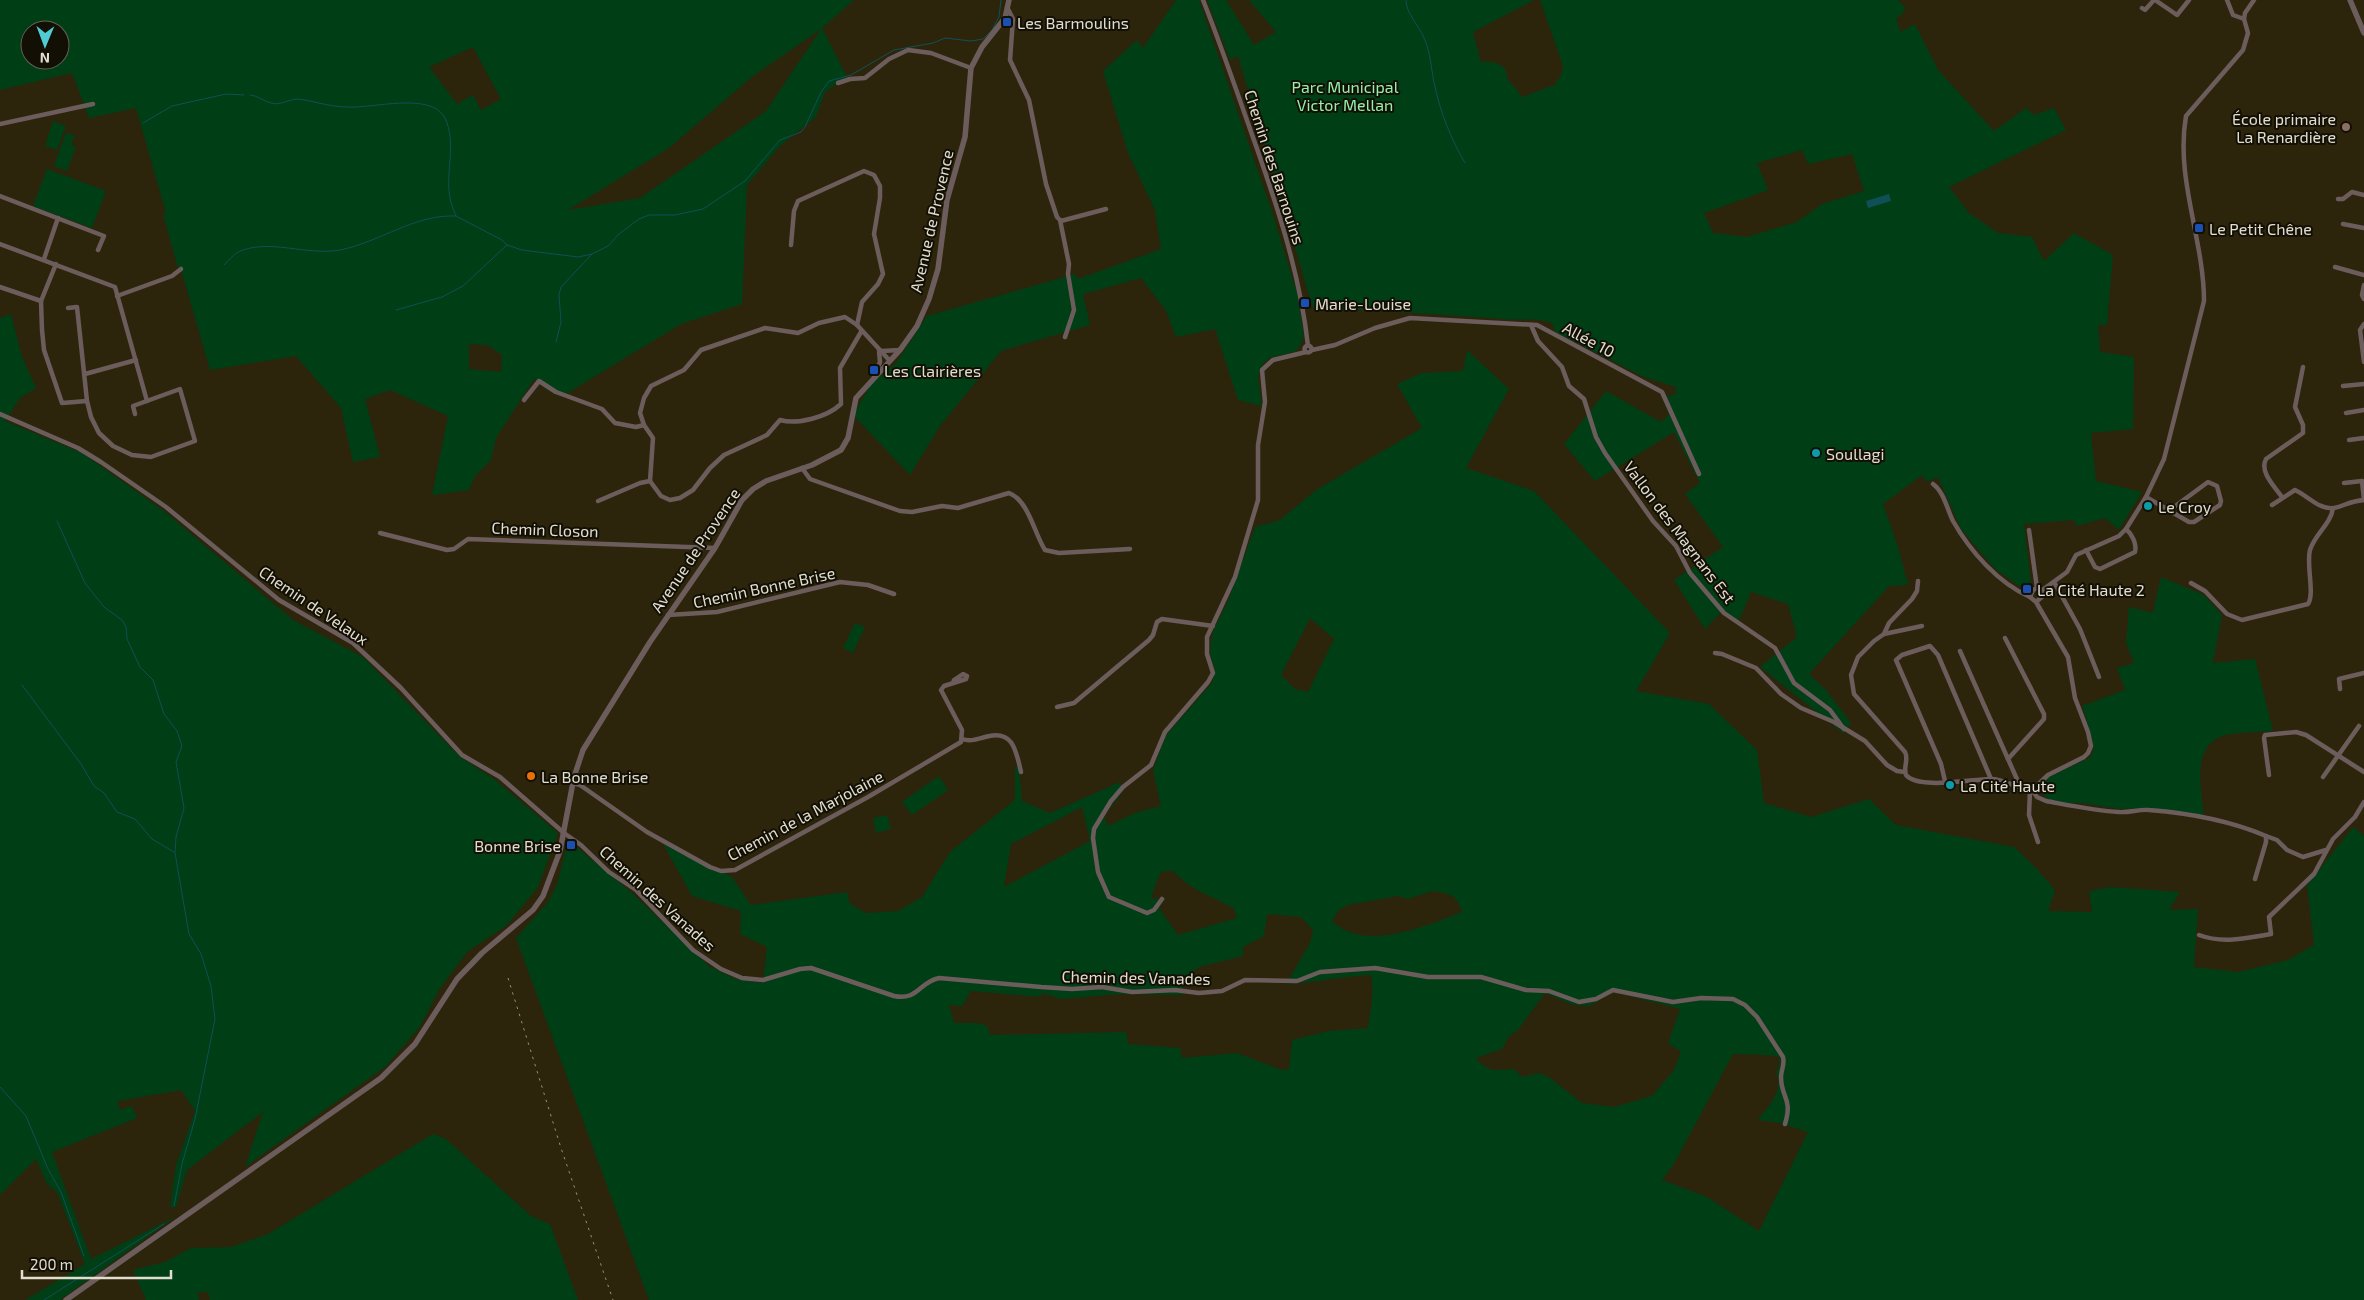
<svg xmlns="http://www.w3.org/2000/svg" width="2364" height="1300" viewBox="0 0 2364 1300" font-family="'Exo 2',sans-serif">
<rect width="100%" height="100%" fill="#2d250b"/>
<!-- green -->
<g fill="#003e16" fill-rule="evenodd">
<path d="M 0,0 L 854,0 L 822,28 L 847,77 L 825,92 L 816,117 L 780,146 L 747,185 L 742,304 L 681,324 L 561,397 L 547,390 L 534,379 L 496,438 L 491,460 L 475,476 L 469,490 L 432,495 L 448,416 L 390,390 L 365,399 L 380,457 L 353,462 L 341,408 L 296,356 L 210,370 L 182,273 L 178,268 L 163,214 L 166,213 L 136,108 L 89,118 L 72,73 L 0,90 ZM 821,29 L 766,111 L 640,198 L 568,210 L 669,148 L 753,76 ZM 30,30 L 60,30 L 60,60 L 30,60 ZM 473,47 L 501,99 L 481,110 L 473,95 L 457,104 L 429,67 ZM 469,344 L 487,345 L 502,355 L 501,372 L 469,369 Z"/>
<path d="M 1176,0 L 1199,0 L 1272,212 L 1297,293 L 1304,336 L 1299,348 L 1294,352 L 1269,358 L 1261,367 L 1258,377 L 1262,406 L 1238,400 L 1215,329 L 1176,337 L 1166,311 L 1141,278 L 1083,294 L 1090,325 L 1001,351 L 940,426 L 910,475 L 853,415 L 871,384 L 896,363 L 927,316 L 1075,274 L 1078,279 L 1161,249 L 1155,210 L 1128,153 L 1103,71 L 1137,40 L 1143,48 Z"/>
<path d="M 1207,0 L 1226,0 L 1254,45 L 1276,32 L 1249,0 L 1534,0 L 1473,32 L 1481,63 C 1487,60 1501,63 1505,69 C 1507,72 1506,77 1509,81 C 1513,86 1518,89 1521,97 L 1557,84 L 1556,80 L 1560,78 L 1563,66 L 1540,0 L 1898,0 L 1906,9 L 1896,20 L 1901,32 L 1915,24 L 1938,70 L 1994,131 L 2026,108 L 2034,115 L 2054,108 L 2066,130 L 1949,187 L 1969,213 L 1998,233 L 2032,237 L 2044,261 L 2074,233 L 2113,255 L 2107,325 L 2098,325 L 2100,352 L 2134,357 L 2133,429 L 2091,433 L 2096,481 L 2142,492 L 2119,530 L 2105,518 L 2077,526 L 2074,520 L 2024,524 L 2031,584 L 2022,588 L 1995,569 L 1961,529 L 1938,477 L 1927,482 L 1922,475 L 1883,504 L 1898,547 L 1908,585 L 1889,586 L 1809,674 L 1826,690 L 1851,723 L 1843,733 L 1760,667 L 1797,637 L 1788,604 L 1751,592 L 1737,625 L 1722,611 L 1705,629 L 1674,580 L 1723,547 L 1685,494 L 1700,483 L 1674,432 L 1595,481 L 1564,444 L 1606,391 L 1661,422 L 1669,415 L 1663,398 L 1675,394 L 1676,387 L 1644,377 L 1555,332 L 1552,323 C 1536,317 1519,321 1502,319 C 1439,314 1376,310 1313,308 L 1238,56 L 1230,60 ZM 1802,150 L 1808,164 L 1852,154 L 1864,191 L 1822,204 L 1797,222 L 1747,237 L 1713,233 L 1704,213 L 1768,190 L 1757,163 Z"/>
<path d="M 53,121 L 66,126 L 57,150 L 45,146 Z"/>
<path d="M 66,133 L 75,135 L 71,145 L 76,147 L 67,171 L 54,166 Z"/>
<path d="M 47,169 L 106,191 L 92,228 L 33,206 Z"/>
<path d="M 11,314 L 22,357 L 36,388 L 20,398 L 5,421 L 82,453 L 164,511 L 293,620 L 363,657 L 460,757 L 494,779 L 558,833 L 538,887 L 507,925 L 468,951 L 440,988 L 419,1028 L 385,1067 L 245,1167 L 263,1112 L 187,1170 L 176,1207 L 170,1207 L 176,1165 L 195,1111 L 181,1090 L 118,1101 L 119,1110 L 132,1106 L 137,1118 L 52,1152 L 91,1259 L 175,1217 L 60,1300 L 25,1300 L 85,1264 L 57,1192 L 47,1184 L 36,1159 L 0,1195 L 0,318 Z"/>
<path d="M 1467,350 L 1509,389 L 1466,468 L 1534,491 L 1670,633 L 1636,691 L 1709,704 L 1757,750 L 1764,803 L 1811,817 L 1869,799 L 1896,825 L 2014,847 L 2036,868 L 2055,890 L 2048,911 L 2092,912 L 2089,891 L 2111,887 L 2180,892 L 2169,910 L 2198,909 L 2194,967 L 2238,972 L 2288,960 L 2314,945 L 2307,885 L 2353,827 L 2364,836 L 2364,1300 L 649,1300 L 516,938 L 548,902 L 557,885 L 568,840 L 631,892 L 709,966 L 736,979 L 763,983 L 767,947 L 740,934 L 741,911 L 692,896 L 662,842 L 732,877 L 751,905 L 847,892 L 850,904 L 866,913 L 898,911 L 922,897 L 950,852 L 1015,800 L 1015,767 L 1019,767 L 1022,801 L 1050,813 L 1120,782 L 1124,790 L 1104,816 L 1108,826 L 1135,813 L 1161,806 L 1153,770 L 1166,735 L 1212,683 L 1215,670 L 1210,654 L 1211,641 L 1214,629 L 1228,601 L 1255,527 L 1280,520 L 1316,490 L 1422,428 L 1397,384 L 1422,373 L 1463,371 ZM 1310,618 L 1334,639 L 1308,692 L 1295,689 L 1281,675 ZM 1082,807 L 1090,841 L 1004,887 L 1011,844 ZM 1166,871 L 1173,871 C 1194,893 1210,894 1234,909 L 1237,918 L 1178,935 L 1159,908 L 1164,900 L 1151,898 L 1160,873 ZM 1433,891 C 1451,895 1456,893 1462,912 C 1425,926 1365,953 1332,921 L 1339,910 L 1348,905 L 1398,896 L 1408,899 ZM 1272,914 L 1301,917 L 1313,930 L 1310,943 L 1286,984 C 1315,983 1342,976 1371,975 C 1375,993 1370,1009 1368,1028 L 1329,1031 L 1292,1040 L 1289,1069 L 1282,1070 L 1237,1053 L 1182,1058 L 1180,1048 L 1128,1044 L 1126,1032 L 990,1035 L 987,1026 L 978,1023 L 954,1023 L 949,1005 L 962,1006 L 971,991 L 1041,997 L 1042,993 L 1061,999 L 1119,994 L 1183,995 L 1181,981 L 1199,967 L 1243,956 L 1243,947 L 1264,936 L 1267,915 ZM 1614,992 L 1680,1009 L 1668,1043 L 1681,1052 L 1674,1070 L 1652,1096 L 1614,1107 L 1582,1103 L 1549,1077 L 1539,1073 L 1522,1077 L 1514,1069 C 1496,1070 1488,1073 1476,1058 L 1502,1049 L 1510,1035 L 1518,1030 L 1545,993 L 1573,1005 L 1589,1006 ZM 1733,1054 C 1742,1055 1774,1054 1779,1057 L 1780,1064 L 1777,1066 L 1780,1067 L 1776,1072 C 1785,1091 1768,1106 1758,1120 L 1780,1123 L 1808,1132 L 1759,1231 L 1707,1197 L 1662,1180 L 1674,1164 Z"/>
<path d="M 2161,577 L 2204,595 L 2222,615 L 2213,663 L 2255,659 L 2273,731 C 2259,732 2235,732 2222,736 C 2190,748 2202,792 2204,817 L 2150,808 L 2119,809 L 2081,803 L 2051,803 L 2037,787 L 2049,777 L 2091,757 L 2094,746 L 2082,706 L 2125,690 L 2117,668 L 2134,663 L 2126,643 L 2129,607 L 2153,613 Z"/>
<path d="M 855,623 L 865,627 L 853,653 L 843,648 Z"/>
<path d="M 939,776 L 948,790 L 912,815 L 902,802 Z"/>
<path d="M 887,815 L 891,829 L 876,833 L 873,818 Z"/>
<path d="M 433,1134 L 446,1139 L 531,1216 L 550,1224 L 578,1300 L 210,1300 L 208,1292 L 198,1292 L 199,1300 L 146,1300 L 133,1270 L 165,1262 L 191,1248 L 231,1247 L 268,1234 Z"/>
</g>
<!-- water -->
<path fill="#0f5058" d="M 1889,194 L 1891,201 L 1868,208 L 1866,201 Z"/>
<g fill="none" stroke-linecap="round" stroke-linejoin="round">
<!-- stream -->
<g stroke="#0f5058" stroke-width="1">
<path d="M 1406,0 C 1406,14 1419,25 1424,38 C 1431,52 1431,71 1435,87 C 1441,114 1451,139 1465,163"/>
<path d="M 250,95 C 259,96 263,101 271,103 C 280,106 289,99 298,99 C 314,101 330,107 347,107 C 371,109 431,91 445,118 C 457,143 445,172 450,198 C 451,204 454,211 456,216 L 502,240 L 507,245 L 522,250 L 578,257 L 592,254 L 608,246 L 619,234 L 639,219 L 649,215 L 675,215 L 703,209 L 745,181 L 780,140 L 801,132 L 805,127 L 821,92 L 829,81 L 851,75 L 894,50 L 933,43 L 945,38 L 971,41 L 983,39 L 992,30 L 999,17 L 1001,0"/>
<path d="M 143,123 L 172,106 L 226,94 L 244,95"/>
<path d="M 224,265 C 228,261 233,255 238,252 C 269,238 307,256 340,250 C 380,242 415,214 456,216"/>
<path d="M 396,310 L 442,297 L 463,286 L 507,245"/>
<path d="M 556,342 L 561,322 L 559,295 L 561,287 L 592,254"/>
<path d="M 57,521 L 85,583 L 104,607 L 122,620 L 126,627 L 127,639 L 140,667 L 153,680 L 164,714 L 177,731 L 182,746 L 176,762 L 184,808 L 176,837 L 175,853 L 189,934 L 201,954 L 211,986 L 215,1019 L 195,1119 L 182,1164 L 174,1206"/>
<path d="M 22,685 L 81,764 L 94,786 L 104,793 L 117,812 L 135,819 L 152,839 L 174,852"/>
<path d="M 0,1087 L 26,1116 L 48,1169 L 61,1192 L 84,1256"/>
<path d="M 44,1300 L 164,1224"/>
</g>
<!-- minor -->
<g stroke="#6c5d5c" stroke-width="4.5">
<path d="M 1203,0 C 1220,43 1235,86 1250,129 C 1275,199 1300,272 1308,346"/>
<path d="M 2155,0 L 2177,15 L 2189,0"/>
<path d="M 2227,0 L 2233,15 L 2244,19"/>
<path d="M 2142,8 L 2145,10 L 2154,0"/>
<path d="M 1008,9 L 1013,19 L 1010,60 L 1029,100 L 1046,184 L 1057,217 L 1061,221 L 1106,209"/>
<path d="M 838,83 L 850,79 L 865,78 L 889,59 L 908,50 L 931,53 L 971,68"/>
<path d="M 0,124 L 93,104"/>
<path d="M 0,196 L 104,236 L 98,250"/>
<path d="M 2338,199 L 2343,199 L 2352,192 L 2364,195"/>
<path d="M 1060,220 L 1069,264 L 1068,274 L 1074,310 L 1065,337"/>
<path d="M 2343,224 L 2364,228"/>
<path d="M 0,244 L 115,287 L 147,401"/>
<path d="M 791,245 L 794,211 L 798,201 L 864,171 L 874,175 L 880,186 L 880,198 L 874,234 L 883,274 L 878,284 L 862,302 L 857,325"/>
<path d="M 44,259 L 58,218"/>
<path d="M 56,264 L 41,301 L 42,330 L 44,350 L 62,403 L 87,401"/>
<path d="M 2335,267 L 2364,275"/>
<path d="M 2364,285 L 2362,295 L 2364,299"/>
<path d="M 0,287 L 41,301"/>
<path d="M 117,296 L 172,276 L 181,269"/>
<path d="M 68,308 L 77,307 L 87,401 L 91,417 L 99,433 L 113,446 L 132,455 L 151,457 L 195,441 L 180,389 L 133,406 L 135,414"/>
<path d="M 2364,324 L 2360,330 L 2364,362"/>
<path d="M 1531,325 L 1538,341 L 1562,367 L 1569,386 L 1584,399 L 1596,437 L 1605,453 L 1653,521 L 1676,546 L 1690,573 L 1724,613 L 1775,648 L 1794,683 L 1830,710 L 1844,729"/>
<path d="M 861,332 L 840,368 L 841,404 C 827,417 798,425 780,420 L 767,435 L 724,455 L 710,468 L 693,490 L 680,498 L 670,500 L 661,496 L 650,481 L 653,438 L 644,425 L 640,413 L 644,398 L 651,386 L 684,370 L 701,350 L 765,328 L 798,333 L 819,323 L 845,317 L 857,325 L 890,361"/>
<circle cx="1308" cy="349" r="3.5"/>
<path d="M 1312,350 L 1335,345 L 1375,328 L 1410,318 L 1537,325 L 1662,392 L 1699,474"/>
<path d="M 882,351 L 900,350"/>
<path d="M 85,374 L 136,360"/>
<path d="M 874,376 L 880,362 L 879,351"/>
<path d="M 2343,386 L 2364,384"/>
<path d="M 524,400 L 539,381 L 556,392 L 602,409 L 615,423 L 636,427 L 644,425"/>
<path d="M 2346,413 L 2364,410"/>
<path d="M 0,414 L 78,448 L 101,462 L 166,507 L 279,600 L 353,643 L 401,688 L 462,755 L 500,777 L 564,833 L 581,845 L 609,872 L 636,890 L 693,950 L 721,969 L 742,978 L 763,980 L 800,969 L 811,968 L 894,996 C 918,1001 919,982 939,978 L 1041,987 L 1072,989 L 1102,987 L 1132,992 L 1175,990 L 1199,993 L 1222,991 L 1245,980 L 1297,981 L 1320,972 L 1375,968 L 1428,977 L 1481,977 L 1526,990 L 1549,991 L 1579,1002 L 1596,999 L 1613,990 L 1673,1002 L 1701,998 L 1733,999 L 1745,1005 L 1757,1017 L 1783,1057 C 1785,1065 1781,1070 1781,1077 C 1781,1098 1793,1098 1785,1124"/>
<path d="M 2349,440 L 2364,438"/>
<path d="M 802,468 L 810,479 L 900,511 L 912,512 L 942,506 L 958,508 L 1009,493 C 1029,501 1034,533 1045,550 L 1059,553 L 1130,549"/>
<path d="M 2344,483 L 2362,481 L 2364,500"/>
<path d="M 1933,484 C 1944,492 1947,509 1953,521 C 1970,551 1998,583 2030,597"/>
<path d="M 2146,497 L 2189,522 L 2194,522 L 2220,505 L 2221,501 L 2217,486 L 2208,482 L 2170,510"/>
<path d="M 2282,497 C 2275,487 2259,472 2266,459 L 2303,433 L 2303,425 L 2295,407 L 2303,367"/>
<path d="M 598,501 L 640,483 L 650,481"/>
<path d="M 2272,505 L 2295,490 C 2308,496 2319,510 2334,508 C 2345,506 2349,501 2364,500"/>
<path d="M 2029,530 L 2037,588"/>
<path d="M 380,533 L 447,550 L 454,549 L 468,539 L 715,548"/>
<path d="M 2086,550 L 2095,567 L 2100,569 L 2135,552 C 2137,544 2132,534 2126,529"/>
<path d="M 1918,581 L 1917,591 L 1912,599 L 1889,623 L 1884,634 L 1874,641 L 1858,657 L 1851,675 L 1854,694 L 1905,752 C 1909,759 1903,767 1906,775 C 1919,790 1971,779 1991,779 C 2006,779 2018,790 2032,790 L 2048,775 L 2084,757 L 2088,753 L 2091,746 L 2088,732 L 2075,698 L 2068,657 L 2036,602 L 2030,597 L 2033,590 L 2037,588 L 2041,591 L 2043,596 L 2036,602"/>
<path d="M 2054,582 L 2080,629 L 2099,677"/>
<path d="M 2191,583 L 2205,591 L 2227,614 L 2242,620 L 2308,604 C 2315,594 2306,565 2310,550 C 2315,534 2331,524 2333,508"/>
<path d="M 2041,591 L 2067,572 L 2076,555 L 2119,536 L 2126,529 L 2146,497 L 2164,459 L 2204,301 C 2204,240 2175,178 2186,116 L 2243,50 L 2248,33 L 2244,19 L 2245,13 L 2254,0"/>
<path d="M 668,615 L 717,612 L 840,582 L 868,585 L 894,594"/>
<path d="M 1884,634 L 1922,626"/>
<path d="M 2005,638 L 2044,714 L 2044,719 L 2008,759"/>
<path d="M 1960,651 L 2020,786"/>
<path d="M 1715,653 L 1722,654 L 1756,668 L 1781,694 L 1801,708 L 1834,722 L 1865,741 L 1887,765 L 1897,771 L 1905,772"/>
<path d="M 2340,689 L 2339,679 L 2364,673"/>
<path d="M 1057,707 L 1074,703 L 1149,640 L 1153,635 L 1157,622 L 1162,619 L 1213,626"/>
<path d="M 962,739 C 970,742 977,739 985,737 C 1013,729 1016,750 1021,772"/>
<path d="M 2269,775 L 2264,738 L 2265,735 L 2296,732 L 2306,735 L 2364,772"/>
<path d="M 2323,777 L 2359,726"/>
<path d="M 1945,781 L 1941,764 L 1896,660 L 1902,655 L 1930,646 L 1938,655 L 1991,779"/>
<path d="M 573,783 L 580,785 L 647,832 L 710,867 L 721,871 L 735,870 L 868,797 L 961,742 L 962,730 L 941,690 L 944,686 L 966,679 L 967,676 L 963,674 L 954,680 L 953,683"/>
<path d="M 2030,790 L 2029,815 L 2038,842"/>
<path d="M 2032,790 L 2037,797 L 2046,801 C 2068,805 2097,811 2118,812 C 2129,813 2139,809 2149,810 C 2188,813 2231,821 2266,836 L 2266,842 L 2255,879"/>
<path d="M 2266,836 L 2277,840 L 2287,850 L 2303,857 L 2326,850"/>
<path d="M 1162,899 L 1154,910 L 1147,913 L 1109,897 L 1098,872 L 1093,838 L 1094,829 L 1111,801 L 1123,787 L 1151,765 L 1165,732 L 1208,682 L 1213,673 L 1207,654 L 1207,637 L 1235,577 L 1258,500 L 1258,445 L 1265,402 L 1262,370 L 1273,360 L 1306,352"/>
<path d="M 2199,935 C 2223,944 2246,938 2271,934 L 2269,917 L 2314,874 L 2333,839 L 2355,817 L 2364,802"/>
</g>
<!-- tertiary -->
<g stroke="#6c5d5c" stroke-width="5.5">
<path d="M 2350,0 L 2364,33"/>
<path d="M 66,1300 L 381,1078 L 415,1044 L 457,979 L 482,953 L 533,910 L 543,896 L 560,851 L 574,777 L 583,750 L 650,642 L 715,548 L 742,500 L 753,489 L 766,481 L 812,465 L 841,450 L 848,438 L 856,398 L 900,350 L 917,326 L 929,299 L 938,269 L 947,200 L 965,137 L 971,68 L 982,47 L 1005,18 L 1009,0"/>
</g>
<!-- rail -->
<path stroke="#958f7b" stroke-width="1" stroke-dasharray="2.5 5" stroke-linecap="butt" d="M 508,978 L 561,1148 L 613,1300"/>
</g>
<!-- markers -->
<g fill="#1a4fb4" stroke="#120f05" stroke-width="2">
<rect x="1002" y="17" width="10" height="10" rx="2.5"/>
<rect x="2194" y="223" width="10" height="10" rx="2.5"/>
<rect x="1300" y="298" width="10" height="10" rx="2.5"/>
<rect x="869" y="365" width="10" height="10" rx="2.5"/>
<rect x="2022" y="584" width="10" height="10" rx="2.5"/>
<rect x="566" y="840" width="10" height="10" rx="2.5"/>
</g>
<circle fill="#8d6e63" stroke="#120f05" stroke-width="2" cx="2346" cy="127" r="5"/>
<g fill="#0f9aa8" stroke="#120f05" stroke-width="2">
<circle cx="1816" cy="453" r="5"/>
<circle cx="2148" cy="506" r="5"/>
<circle cx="1950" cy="785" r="5"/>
</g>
<circle fill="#e8710a" stroke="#120f05" stroke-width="2" cx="531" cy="776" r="5"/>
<g text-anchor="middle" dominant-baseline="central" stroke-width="4" stroke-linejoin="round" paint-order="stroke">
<!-- poi labels -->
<g font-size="16" fill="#e2ddce" stroke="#120f05" text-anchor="start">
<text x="1017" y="22">Les Barmoulins</text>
<text x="2336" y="118" text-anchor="end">École primaire<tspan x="2336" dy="18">La Renardière</tspan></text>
<text x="2209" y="228">Le Petit Chêne</text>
<text x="1315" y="303">Marie-Louise</text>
<text x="884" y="370">Les Clairières</text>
<text x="1826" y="453">Soullagi</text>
<text x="2158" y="506">Le Croy</text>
<text x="2037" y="589">La Cité Haute 2</text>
<text x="541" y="776">La Bonne Brise</text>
<text x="1960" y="785">La Cité Haute</text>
<text x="561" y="845" text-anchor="end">Bonne Brise</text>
</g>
<!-- park labels -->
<g font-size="16" fill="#95f1a8" stroke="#120f05">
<text x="1345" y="86">Parc Municipal<tspan x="1345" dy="18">Victor Mellan</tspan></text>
</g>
<!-- street labels -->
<g font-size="16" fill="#e2ddce" stroke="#120f05">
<text transform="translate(1275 167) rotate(72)">Chemin des Barnouins</text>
<text transform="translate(931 221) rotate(-77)">Avenue de Provence</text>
<text transform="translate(1589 339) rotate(28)">Allée 10</text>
<text transform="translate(545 529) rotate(2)">Chemin Closon</text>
<text transform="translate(1680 532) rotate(53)">Vallon des Magnans Est</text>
<text transform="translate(695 550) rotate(-56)">Avenue de Provence</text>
<text transform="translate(764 587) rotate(-12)">Chemin Bonne Brise</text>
<text transform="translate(314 605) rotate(34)">Chemin de Velaux</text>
<text transform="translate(805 815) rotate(-28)">Chemin de la Marjolaine</text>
<text transform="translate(658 898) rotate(42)">Chemin des Vanades</text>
<text transform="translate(1136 977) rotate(1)">Chemin des Vanades</text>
</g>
</g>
<!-- north arrow -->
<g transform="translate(45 45) rotate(181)"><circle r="24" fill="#120f05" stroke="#656155"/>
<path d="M0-4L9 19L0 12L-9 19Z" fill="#51ccd4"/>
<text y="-8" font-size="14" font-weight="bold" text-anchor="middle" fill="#e2ddce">N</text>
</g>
<!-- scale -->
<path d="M22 1270v8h149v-8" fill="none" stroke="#e2ddce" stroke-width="2.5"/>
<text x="30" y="1270" font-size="15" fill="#e2ddce" stroke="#120f05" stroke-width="4" paint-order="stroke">200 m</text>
</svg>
